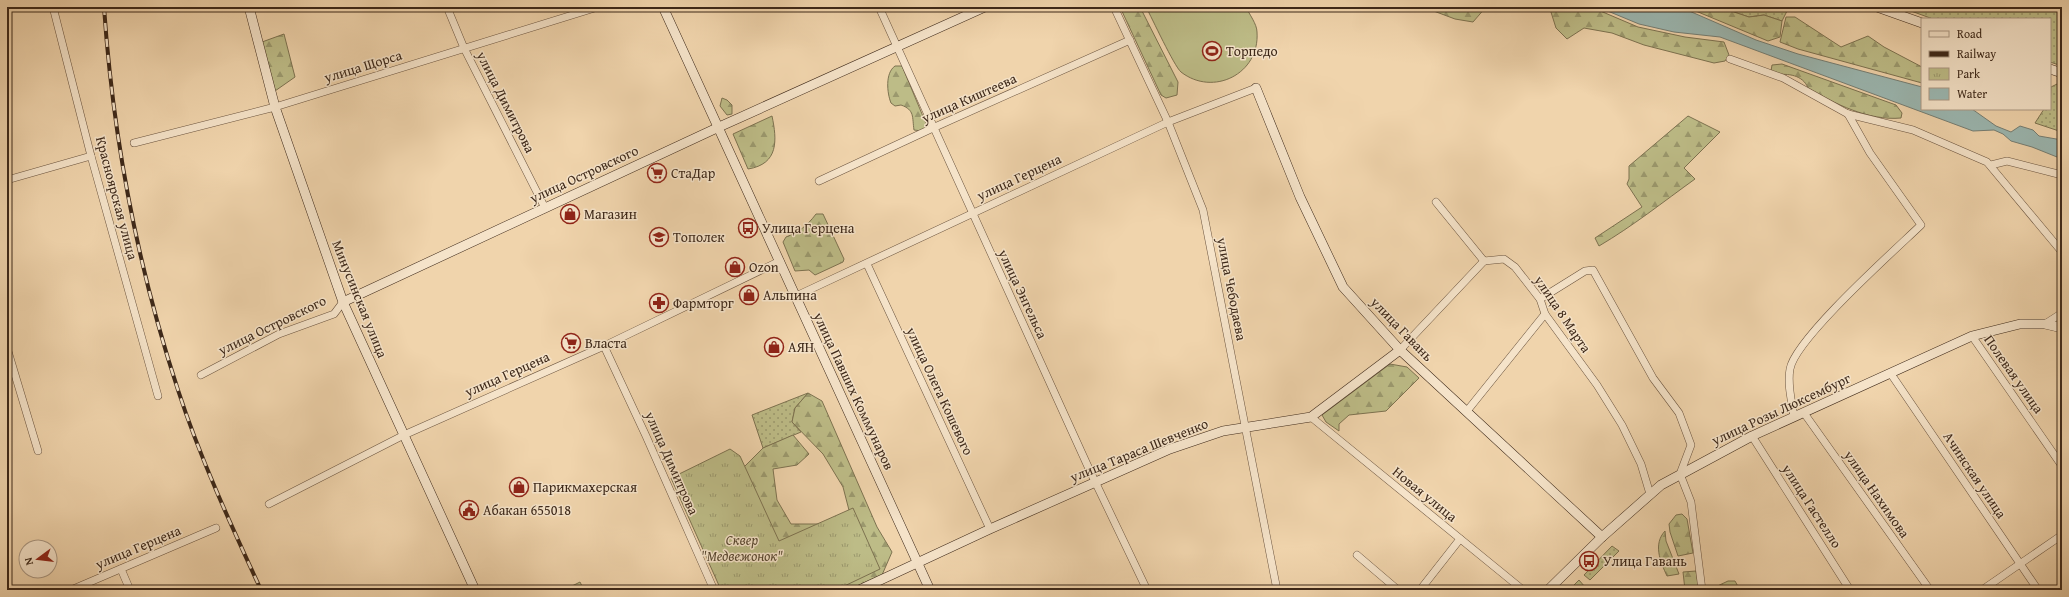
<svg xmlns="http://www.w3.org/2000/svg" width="2069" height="597" viewBox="0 0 2069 597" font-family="'Gentium Book Plus',serif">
<defs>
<pattern id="grass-dots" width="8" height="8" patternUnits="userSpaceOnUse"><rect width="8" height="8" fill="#bdbc87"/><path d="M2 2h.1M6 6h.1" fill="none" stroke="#9b996e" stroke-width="1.8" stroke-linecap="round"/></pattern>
<pattern id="forest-firs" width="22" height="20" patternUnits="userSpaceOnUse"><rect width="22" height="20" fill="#bdbc87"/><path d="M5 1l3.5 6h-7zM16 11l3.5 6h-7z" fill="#9b996e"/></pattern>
<pattern id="park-tufts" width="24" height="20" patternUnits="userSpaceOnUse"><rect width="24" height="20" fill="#bdbc87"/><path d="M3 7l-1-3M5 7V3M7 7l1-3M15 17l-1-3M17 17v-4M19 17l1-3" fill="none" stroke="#9b996e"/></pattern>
</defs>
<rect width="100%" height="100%" fill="#f0d4ac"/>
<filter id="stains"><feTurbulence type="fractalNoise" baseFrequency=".005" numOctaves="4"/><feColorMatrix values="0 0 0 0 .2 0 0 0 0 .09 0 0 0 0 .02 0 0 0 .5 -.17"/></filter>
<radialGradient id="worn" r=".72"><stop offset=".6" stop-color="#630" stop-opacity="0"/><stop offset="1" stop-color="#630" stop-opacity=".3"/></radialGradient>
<!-- grass -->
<g fill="url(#grass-dots)" stroke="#7d7250">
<path d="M 1719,7 L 1789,7 L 1782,21 L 1764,15 L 1749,17 Z"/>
<path d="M 1900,7 L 2062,7 L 2062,66 L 2050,62 L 2050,19 L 1933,19 Z"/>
<path d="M 2059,83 L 2062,84 L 2062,132 L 2035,123 L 2044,109 L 2050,109 L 2051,87 Z"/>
<path d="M 808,393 L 795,408 L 792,422 L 801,432 L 763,448 L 752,415 Z"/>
<path d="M 1612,546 L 1619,551 L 1590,580 L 1584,575 Z"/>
<path d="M 1579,580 L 1585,587 L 1582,590 L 1569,590 Z"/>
</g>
<!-- forest -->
<g fill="url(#forest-firs)" stroke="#7d7250">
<path d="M 1120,7 L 1140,7 L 1178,82 L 1177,95 L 1166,98 L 1161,95 Z"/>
<path d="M 1423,7 L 1486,7 L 1473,22 L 1455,19 Z"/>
<path d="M 1547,7 L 1591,7 L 1638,27 L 1685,37 L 1724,42 L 1729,55 L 1725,61 L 1714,63 L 1644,45 L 1612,33 L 1584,28 L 1567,39 L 1556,28 L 1550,9 Z"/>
<path d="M 1686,7 L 1719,7 L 1749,17 L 1764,15 L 1782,21 L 1780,37 L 1768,41 Z"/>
<path d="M 1786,17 L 1795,17 L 1841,47 L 1868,36 L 1884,47 L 1922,67 L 1922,83 L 1798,49 L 1780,42 Z"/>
<path d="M 284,34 L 295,77 L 275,91 L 262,42 Z"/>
<path d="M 1782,64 L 1896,105 L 1902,113 L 1901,118 C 1869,121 1835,104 1808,88 C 1803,75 1788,73 1775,75 L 1771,71 L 1772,65 Z"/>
<path d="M 895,66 L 902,66 L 927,126 L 925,130 L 922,131 L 914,130 C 912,117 915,110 901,105 L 895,106 L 891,103 C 887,93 885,73 895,66 Z"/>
<path d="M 722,98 L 727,100 L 732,105 L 732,114 L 727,115 L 720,106 Z"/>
<path d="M 772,116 C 777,140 779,164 748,169 L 733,134 Z"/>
<path d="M 1688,116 L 1720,132 L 1684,168 L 1695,179 C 1663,202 1633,226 1599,246 L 1595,238 L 1642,207 L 1627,184 L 1629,179 L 1629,166 Z"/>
<path d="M 816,214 L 823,214 L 844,259 L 843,262 L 815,275 L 809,270 L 795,271 L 783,242 L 786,237 C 799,232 807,226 816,214 Z"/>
<path d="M 1390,364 L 1407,367 L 1419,378 L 1386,411 L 1349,415 L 1339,424 L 1339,431 L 1326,422 L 1322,415 Z"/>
<path d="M 808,393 L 822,401 L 877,527 L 892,552 L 882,575 L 848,590 L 798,590 L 741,470 L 763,448 L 793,435 L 809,454 L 797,465 L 773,469 L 777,500 L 791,524 L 822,524 L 850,514 L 843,487 L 823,454 L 792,422 L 795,408 Z"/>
<path d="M 1682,514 L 1687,519 L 1693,553 L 1678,556 L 1670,532 L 1669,524 L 1676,515 Z"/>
<path d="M 1665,531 L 1666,541 L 1679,574 L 1667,576 C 1660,561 1653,544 1665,531 Z"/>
<path d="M 1696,571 L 1699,590 L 1685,590 L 1683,572 Z"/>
<path d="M 1728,581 L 1735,581 L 1740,590 L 1709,590 Z"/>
</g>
<!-- park -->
<path fill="url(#park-tufts)" stroke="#7d7250" d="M 730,449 L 740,456 L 779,541 L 853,508 L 880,569 L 836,590 L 721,590 L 671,478 Z"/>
<!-- pitch -->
<g fill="#bdbc87" stroke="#7d7250">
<path d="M 1146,7 L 1246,7 C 1249,14 1257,24 1257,32 C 1260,74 1213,97 1181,72 C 1174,66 1152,18 1146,7 Z"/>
<path d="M 580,582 L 584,590 L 564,590 Z"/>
</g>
<!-- water -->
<path fill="#9bb7b1" stroke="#757e74" d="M 1598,7 L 1680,7 L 1756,40 L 1798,54 L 1922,87 L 1922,109 L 1972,109 L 1996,126 L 2011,132 L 2020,126 L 2033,130 L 2039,136 L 2062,140 L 2062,159 L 2032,147 L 2011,141 L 2003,134 L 1994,130 L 1973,131 L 1720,37 L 1674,32 L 1639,24 Z"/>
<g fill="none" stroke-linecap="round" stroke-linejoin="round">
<!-- street casing -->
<g stroke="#6a533e" stroke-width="8">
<g id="street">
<path d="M 53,7 L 91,156 L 158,396"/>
<path d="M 447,7 L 464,48 L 545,208"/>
<path d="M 879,7 L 1090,471 L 1147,590"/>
<path d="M 1114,7 L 1168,122 L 1203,210 L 1277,590"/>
<path d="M 1730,59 L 1783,78 L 1848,114 L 1913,130 L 1987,162 L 2062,252"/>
<path d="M 134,143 L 275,107 L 598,7"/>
<path d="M 1991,165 L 2007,161 L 2062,175"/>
<path d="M 7,180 L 91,156"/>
<path d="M 819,181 L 935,127 L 1130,40"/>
<path d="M 1436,202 L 1484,261 L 1504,259 L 1515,267 L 1540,299 L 1545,314 L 1597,385 L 1622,425 L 1641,464 L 1650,494"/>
<path d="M 867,264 L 990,529"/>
<path d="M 796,296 L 1168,122 L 1256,88"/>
<path d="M 1540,299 L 1585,271 L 1593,270 L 1653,378 L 1679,413 L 1691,445 L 1680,474 L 1691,502 L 1702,590"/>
<path d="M 2045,324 L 2062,313"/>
<path d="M 1972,336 L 2062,466"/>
<path d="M 604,346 L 646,436 L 714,590"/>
<path d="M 7,348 L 38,451"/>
<path d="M 1400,350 L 1484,261"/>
<path d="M 1891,374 L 2038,590"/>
<path d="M 201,375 L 279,334 L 334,314 L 343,302"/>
<path d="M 1467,411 L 1545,314"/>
<path d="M 1804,413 L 1930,590"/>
<path d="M 1311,417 L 1523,590"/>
<path d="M 1794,417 C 1792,402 1787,385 1790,369 C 1795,339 1895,250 1921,225 L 1870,153 L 1848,114"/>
<path d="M 1752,436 L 1850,590"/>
<path d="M 269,504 L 404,435 L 604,346 L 780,261"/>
<path d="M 1357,555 L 1398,590"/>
<path d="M 121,569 L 130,590"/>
<path d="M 71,590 L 216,528"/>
<path d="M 1420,590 L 1460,539"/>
<path d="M 1982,590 L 2062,535"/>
</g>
</g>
<!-- secondary casing -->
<g stroke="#3d2819" stroke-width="10">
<g id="secondary">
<path d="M 249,7 L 275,107 L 343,302 L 475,590"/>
<path d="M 663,7 L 930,590"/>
<path d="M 1877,7 L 1922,23"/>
<path d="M 2050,69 L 2062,73"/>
<path d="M 1256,88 L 1300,197 L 1343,287 L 1400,350 L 1602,537"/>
<path d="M 343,302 L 719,127 L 985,7"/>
<path d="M 859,590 L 990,529 L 1170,449 L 1223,431 L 1311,417 L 1400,350"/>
<path d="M 1548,590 L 1602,537 L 1661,485 L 1752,436 L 1972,336 L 2020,324 L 2045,324 L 2062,328"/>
</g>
</g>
<!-- street -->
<use href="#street" stroke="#f5e3c9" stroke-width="7"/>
<!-- secondary -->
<use href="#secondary" stroke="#f5e3c9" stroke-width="9"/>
<!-- rail casing -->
<g stroke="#3d2819" stroke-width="4">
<path id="rail" d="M 104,7 C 113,138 137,265 178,390 C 200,458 231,525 261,590"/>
</g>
<!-- rail -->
<use href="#rail" stroke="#f5e3c9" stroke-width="2.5" stroke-dasharray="8" stroke-linecap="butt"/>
</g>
<!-- icons -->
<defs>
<g id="stadium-ring" transform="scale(1)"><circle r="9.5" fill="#f5e3c9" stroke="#8f2418" stroke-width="1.5"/><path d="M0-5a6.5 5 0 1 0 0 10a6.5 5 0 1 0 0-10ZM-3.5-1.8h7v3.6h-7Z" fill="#8f2418"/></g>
<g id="supermarket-ring" transform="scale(1)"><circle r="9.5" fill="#f5e3c9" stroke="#8f2418" stroke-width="1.5"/><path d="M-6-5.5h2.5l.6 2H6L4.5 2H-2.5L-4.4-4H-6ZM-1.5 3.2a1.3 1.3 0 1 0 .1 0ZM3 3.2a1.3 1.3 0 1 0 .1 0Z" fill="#8f2418"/></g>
<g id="shop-ring" transform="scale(1)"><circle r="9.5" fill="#f5e3c9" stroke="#8f2418" stroke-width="1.5"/><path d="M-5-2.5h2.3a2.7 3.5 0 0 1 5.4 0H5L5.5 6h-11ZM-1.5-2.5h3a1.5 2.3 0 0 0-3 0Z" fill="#8f2418"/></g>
<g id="bus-ring" transform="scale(1)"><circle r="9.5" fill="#f5e3c9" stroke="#8f2418" stroke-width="1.5"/><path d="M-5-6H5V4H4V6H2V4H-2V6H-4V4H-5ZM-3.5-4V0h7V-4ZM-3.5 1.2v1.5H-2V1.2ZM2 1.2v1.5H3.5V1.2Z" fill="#8f2418"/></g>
<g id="school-ring" transform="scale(1)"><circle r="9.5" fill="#f5e3c9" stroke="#8f2418" stroke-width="1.5"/><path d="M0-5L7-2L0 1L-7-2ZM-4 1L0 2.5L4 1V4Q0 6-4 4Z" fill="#8f2418"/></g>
<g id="pharmacy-ring" transform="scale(1)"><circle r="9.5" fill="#f5e3c9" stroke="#8f2418" stroke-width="1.5"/><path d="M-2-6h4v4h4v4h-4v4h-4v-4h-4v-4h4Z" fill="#8f2418"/></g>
<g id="civic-ring" transform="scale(1)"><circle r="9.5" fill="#f5e3c9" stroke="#8f2418" stroke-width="1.5"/><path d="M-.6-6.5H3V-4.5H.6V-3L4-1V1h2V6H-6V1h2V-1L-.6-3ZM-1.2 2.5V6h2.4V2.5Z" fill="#8f2418"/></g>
</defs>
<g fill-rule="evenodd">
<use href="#stadium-ring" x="1212" y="51"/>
<use href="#supermarket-ring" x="657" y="173"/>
<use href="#shop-ring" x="570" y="214"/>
<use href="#bus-ring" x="748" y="228"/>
<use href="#school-ring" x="659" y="237"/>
<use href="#shop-ring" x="735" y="267"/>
<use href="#shop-ring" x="749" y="295"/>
<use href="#pharmacy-ring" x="659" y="303"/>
<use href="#supermarket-ring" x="571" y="343"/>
<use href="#shop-ring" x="774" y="347"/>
<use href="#shop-ring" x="519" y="487"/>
<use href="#civic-ring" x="469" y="510"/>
<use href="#bus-ring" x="1589" y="561"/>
</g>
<g text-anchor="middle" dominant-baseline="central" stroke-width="3" stroke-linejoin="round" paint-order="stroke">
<!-- poi labels -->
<g font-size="14" fill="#3d2819" stroke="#f5e3c9" text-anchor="start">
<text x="1226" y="51">Торпедо</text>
<text x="671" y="173">СтаДар</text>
<text x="584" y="214">Магазин</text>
<text x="762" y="228">Улица Герцена</text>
<text x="673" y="237">Тополек</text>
<text x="749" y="267">Ozon</text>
<text x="763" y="295">Альпина</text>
<text x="673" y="303">Фармторг</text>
<text x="585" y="343">Власта</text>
<text x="788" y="347">АЯН</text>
<text x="533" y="487">Парикмахерская</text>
<text x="483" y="510">Абакан 655018</text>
<text x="1603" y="561">Улица Гавань</text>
</g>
<!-- street labels -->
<g font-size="14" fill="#3d2819" stroke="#f5e3c9">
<text transform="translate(363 66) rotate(-17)">улица Щорса</text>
<text transform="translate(969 98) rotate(-24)">улица Киштеева</text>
<text transform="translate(506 102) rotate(63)">улица Димитрова</text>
<text transform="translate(584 174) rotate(-25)">улица Островского</text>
<text transform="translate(1019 177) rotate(-25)">улица Герцена</text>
<text transform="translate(117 198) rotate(75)">Красноярская улица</text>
<text transform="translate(1232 289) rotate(79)">улица Чебодаева</text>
<text transform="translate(1023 294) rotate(65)">улица Энгельса</text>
<text transform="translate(360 299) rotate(68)">Минусинская улица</text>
<text transform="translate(1563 314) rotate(56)">улица 8 Марта</text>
<text transform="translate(272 325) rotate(-26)">улица Островского</text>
<text transform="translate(1402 329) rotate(46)">улица Гавань</text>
<text transform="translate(507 374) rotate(-24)">улица Герцена</text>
<text transform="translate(2014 374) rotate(55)">Полевая улица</text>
<text transform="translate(854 391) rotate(65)">улица Павших Коммунаров</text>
<text transform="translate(940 391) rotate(65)">улица Олега Кошевого</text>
<text transform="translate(1781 409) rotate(-25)">улица Розы Люксембург</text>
<text transform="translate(1139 450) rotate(-22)">улица Тараса Шевченко</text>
<text transform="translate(672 463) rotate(66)">улица Димитрова</text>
<text transform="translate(1975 475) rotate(56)">Ачинская улица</text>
<text transform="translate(1425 494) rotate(39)">Новая улица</text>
<text transform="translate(1877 494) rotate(55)">улица Нахимова</text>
<text transform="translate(1812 506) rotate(57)">улица Гастелло</text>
<text transform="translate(138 547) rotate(-23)">улица Герцена</text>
</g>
<!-- park labels -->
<g font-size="14" font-style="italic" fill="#57462f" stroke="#f5e3c9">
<text x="742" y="540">Сквер<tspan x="742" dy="16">"Медвежонок"</tspan></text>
</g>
</g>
<!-- margin -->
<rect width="2069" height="597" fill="none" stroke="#f0d4ac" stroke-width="24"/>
<rect x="8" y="8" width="2053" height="581" fill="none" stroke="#3d2819" stroke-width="2"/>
<rect x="12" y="12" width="2045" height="573" fill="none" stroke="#3d2819"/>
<!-- legend -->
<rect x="1921" y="18" width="130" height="92" fill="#f5e3c9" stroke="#ab9883"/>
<rect x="1929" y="31" width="20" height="6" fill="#f5e3c9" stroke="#ab9883"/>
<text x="1957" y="38" font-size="12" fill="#3d2819">Road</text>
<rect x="1929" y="51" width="20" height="6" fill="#3d2819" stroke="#ab9883"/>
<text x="1957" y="58" font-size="12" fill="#3d2819">Railway</text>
<rect x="1929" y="68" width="20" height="12" fill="url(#park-tufts)" stroke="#ab9883"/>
<text x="1957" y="78" font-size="12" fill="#3d2819">Park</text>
<rect x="1929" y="88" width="20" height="12" fill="#9bb7b1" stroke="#ab9883"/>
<text x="1957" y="98" font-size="12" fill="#3d2819">Water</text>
<!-- north arrow -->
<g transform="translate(38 559) rotate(255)"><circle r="19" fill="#f5e3c9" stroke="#ab9883"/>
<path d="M0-3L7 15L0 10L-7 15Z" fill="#8f2418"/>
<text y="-6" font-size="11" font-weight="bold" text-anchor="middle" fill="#3d2819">N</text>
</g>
<rect width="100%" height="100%" filter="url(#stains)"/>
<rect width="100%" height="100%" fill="url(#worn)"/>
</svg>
